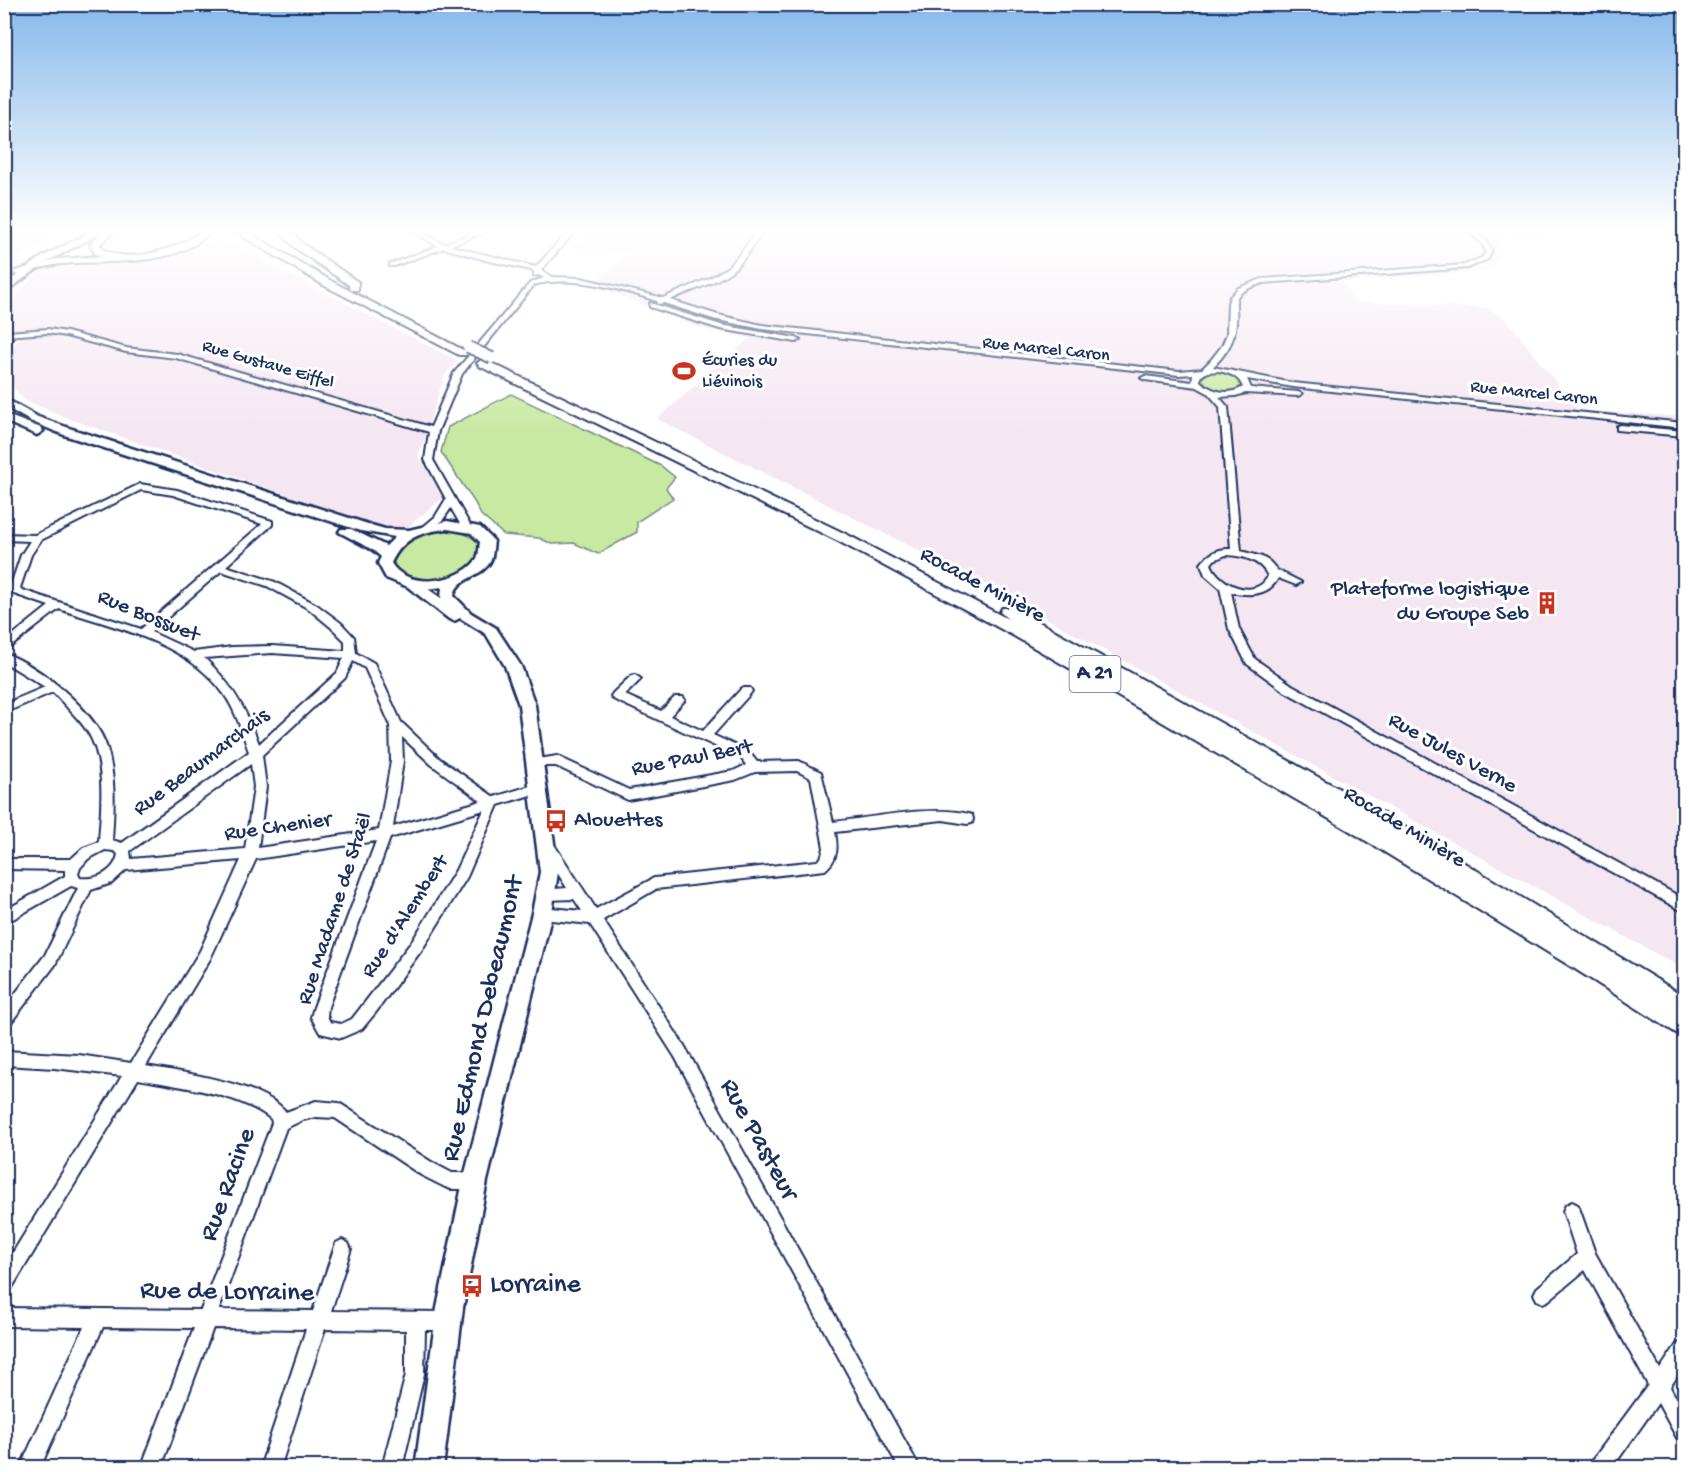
<svg xmlns="http://www.w3.org/2000/svg" width="1689" height="1472" viewBox="0 0 1689 1472" font-family="'Gochi Hand',sans-serif">
<rect width="100%" height="100%" fill="#fff"/>
<filter id="ink" filterUnits="userSpaceOnUse"><feTurbulence type="fractalNoise" baseFrequency=".0167" numOctaves="2"/><feDisplacementMap in="SourceGraphic" scale="12" xChannelSelector="R" yChannelSelector="G"/><feConvolveMatrix kernelMatrix="1 2 1 2 8 2 1 2 1" color-interpolation-filters="sRGB"/></filter>
<g filter="url(#ink)">
<!-- built -->
<g fill="#f4e7f2">
<path d="M 5,228 L 15,228 L 58,236 L 5,267 Z"/>
<path d="M 606,228 L 1536,228 L 1543,239 L 1500,235 L 1499,244 L 1503,252 L 1489,271 L 1342,282 L 1356,302 L 1488,308 L 1507,320 L 1578,410 L 1684,417 L 1684,969 L 973,578 L 657,419 L 750,338 L 707,330 L 681,321 L 590,283 L 634,253 L 568,247 Z"/>
<path d="M 220,239 L 458,361 L 445,374 L 418,458 L 449,493 L 399,534 L 70,419 L 25,400 L 5,379 L 4,352 L 21,338 L 5,324 L 5,308 L 39,271 L 65,266 L 119,265 L 167,259 Z"/>
</g>
<!-- green -->
<g fill="#c8e9a2" stroke="#728c80" stroke-width="1.5">
<path d="M 1211,372 L 1226,372 L 1239,378 L 1243,385 C 1232,395 1206,393 1202,377 Z"/>
<path d="M 511,394 L 661,466 L 675,477 L 666,488 L 673,498 L 637,522 L 637,532 L 598,554 L 574,543 L 552,544 L 539,538 L 504,535 L 481,515 L 475,503 L 441,452 L 448,427 Z"/>
<path d="M 445,530 C 461,531 491,539 474,561 C 460,579 421,588 401,574 C 397,572 395,568 394,563 C 392,540 428,533 445,530 Z"/>
</g>
<g fill="none" stroke-linecap="round" stroke-linejoin="round">
<!-- minor casing -->
<g stroke="#1b2f5e" stroke-width="4">
<g id="minor">
<path d="M 406,228 L 414,228 L 444,244 L 486,228 L 495,228 L 450,246 L 536,267 L 571,228 L 578,228 L 541,270 L 552,277 L 581,278 L 663,298 L 710,278 L 727,268 L 741,253 L 759,228 L 765,228 C 756,241 748,255 737,266 C 718,284 692,289 670,300 L 718,315 L 762,325 L 1179,371 L 1202,369 L 1211,360 L 1222,346 L 1227,334 L 1228,303 L 1230,297 L 1238,288 L 1262,279 L 1465,265 L 1483,257 L 1486,251 L 1481,242 L 1463,228 C 1477,228 1486,239 1492,251 L 1488,259 L 1468,268 L 1263,283 C 1223,296 1241,300 1235,330 C 1233,344 1223,357 1213,367 L 1293,383 L 1684,423 L 1684,428 L 1293,387 L 1247,379 L 1251,388 L 1298,392 L 1302,394 L 1298,396 L 1246,393 L 1235,396 L 1219,397 L 1228,407 L 1241,551 L 1262,557 L 1270,562 L 1277,570 L 1301,582 L 1296,585 L 1278,578 C 1269,596 1249,596 1231,592 L 1239,629 L 1255,659 L 1292,685 L 1684,899 L 1684,912 L 1284,691 L 1247,664 L 1229,629 L 1220,588 L 1205,575 L 1201,564 C 1208,554 1218,548 1231,549 L 1220,407 L 1208,393 L 1197,387 L 1145,380 L 1141,378 L 1145,376 L 1192,382 L 1193,374 L 1179,375 L 762,329 L 713,319 L 664,303 L 657,304 L 657,301 C 620,289 572,275 534,285 L 462,374 L 438,431 L 433,460 L 471,527 L 469,529 L 463,529 L 451,508 L 442,521 L 427,531 L 422,528 L 435,517 L 446,499 L 425,460 L 429,432 L 176,358 L 126,352 L 66,336 L 48,333 L 4,336 L 4,332 L 7,332 L 48,329 L 67,332 L 126,348 L 177,354 L 431,427 L 454,373 L 530,283 L 544,278 L 539,275 L 534,276 L 534,272 L 531,270 L 489,261 L 444,248 L 394,266 L 390,266 L 390,264 L 438,246 ZM 1219,371 C 1231,374 1238,376 1243,387 C 1229,396 1212,392 1200,381 L 1200,377 L 1207,372 ZM 1226,555 C 1244,556 1260,560 1268,576 C 1256,601 1219,585 1211,564 L 1214,560 Z"/>
<path d="M 650,303 L 721,325 L 796,338 L 800,340 L 796,342 L 720,329 L 650,307 Z"/>
<path d="M 1620,425 L 1684,431 L 1684,436 L 1617,430 L 1617,426 Z"/>
<path d="M 140,484 L 177,490 L 272,521 L 272,525 L 226,566 L 275,582 L 317,605 L 341,623 L 354,637 L 356,653 L 374,663 L 401,722 L 440,759 L 494,797 L 540,783 L 544,785 L 546,788 L 544,791 L 498,805 L 467,877 L 423,948 L 376,1012 L 362,1029 L 341,1038 L 320,1033 L 311,1017 L 314,1007 L 376,841 L 256,859 L 210,959 L 146,1066 C 181,1072 265,1084 286,1112 L 316,1101 L 339,1103 L 433,1163 L 452,1173 L 475,1173 L 481,1175 L 483,1181 L 481,1187 L 475,1189 L 451,1189 L 445,1187 L 421,1175 L 335,1118 L 316,1117 L 303,1120 L 286,1128 L 219,1310 L 313,1311 L 336,1243 L 342,1240 L 348,1243 L 351,1249 L 331,1311 L 448,1312 L 455,1314 L 457,1321 L 455,1328 L 448,1330 L 425,1330 L 424,1374 L 402,1468 L 382,1468 L 406,1374 L 406,1330 L 325,1329 L 280,1468 L 260,1468 L 306,1329 L 213,1328 L 161,1468 L 141,1468 L 194,1328 L 103,1327 L 40,1468 L 20,1468 L 84,1327 L 4,1326 L 4,1308 L 201,1310 L 272,1123 L 271,1119 C 241,1094 177,1086 138,1079 L 10,1291 L 4,1294 L 4,1267 L 122,1076 L 54,1068 L 4,1065 L 4,1051 L 79,1055 L 131,1063 L 200,951 L 241,860 L 126,870 L 112,883 L 91,890 L 55,965 L 9,1025 L 4,1027 L 4,1008 L 45,955 L 78,888 L 71,886 L 4,924 L 4,911 L 65,876 L 65,870 L 4,869 L 4,859 L 71,859 L 83,848 L 99,842 C 101,809 107,761 87,731 C 78,717 64,705 53,692 L 4,713 L 4,704 L 45,687 L 4,662 L 4,653 C 40,666 96,711 107,748 C 116,779 114,809 112,840 L 122,843 L 249,752 C 242,732 236,711 224,694 C 187,642 116,628 59,609 L 4,652 L 4,642 L 49,606 L 14,594 L 10,588 L 21,555 L 30,541 L 4,540 L 4,534 L 35,535 ZM 141,490 L 173,495 L 262,524 L 141,629 L 22,590 L 20,588 L 31,555 L 41,540 ZM 221,571 L 267,586 L 309,609 L 333,629 L 345,641 L 345,651 L 272,646 L 232,647 L 194,652 L 151,632 ZM 272,653 L 344,658 L 337,673 L 259,744 C 247,711 231,682 204,658 ZM 353,661 L 365,668 L 390,724 L 391,761 L 379,830 L 258,848 L 266,787 L 262,755 L 345,678 ZM 402,737 L 432,765 L 481,801 L 393,827 L 403,761 ZM 251,764 L 254,787 L 245,849 L 131,859 L 130,851 ZM 484,810 L 456,870 L 413,940 L 352,1019 L 341,1024 L 330,1022 L 327,1016 L 328,1007 L 390,838 ZM 105,850 L 114,851 L 118,854 C 115,872 97,880 80,878 L 78,874 L 80,868 L 88,859 Z"/>
<path d="M 635,675 L 641,679 L 625,695 L 661,711 L 675,697 L 683,697 L 685,700 L 670,716 L 703,731 L 742,688 L 750,688 L 752,691 L 750,694 L 713,735 L 749,752 L 757,762 L 799,761 L 821,772 L 833,822 C 871,818 937,804 972,815 L 973,819 L 972,823 L 967,824 L 943,820 L 835,832 C 838,848 838,859 825,870 L 656,889 L 603,920 L 685,1047 L 920,1468 L 899,1468 L 675,1057 L 590,924 L 542,919 L 537,917 L 535,913 L 537,909 L 542,907 L 582,911 L 574,899 L 546,900 L 541,898 L 539,894 L 541,890 L 567,888 L 541,847 L 543,843 L 548,842 L 553,843 L 596,909 L 654,878 L 817,861 L 821,858 L 824,848 L 811,778 L 797,771 L 755,772 L 735,780 L 628,800 L 556,766 L 533,766 L 531,763 L 533,760 L 557,756 L 561,758 L 629,790 L 733,771 L 746,765 L 741,758 L 613,699 L 611,696 L 613,693 L 631,676 Z"/>
<path d="M 1572,1202 L 1578,1205 L 1595,1253 L 1660,1369 L 1677,1344 L 1684,1342 L 1684,1366 L 1670,1387 L 1684,1413 L 1684,1441 L 1677,1438 L 1658,1403 L 1612,1468 L 1589,1468 L 1592,1461 L 1648,1385 L 1585,1270 L 1549,1300 L 1543,1303 L 1537,1300 L 1534,1294 L 1537,1288 L 1577,1254 L 1563,1211 L 1566,1205 Z"/>
</g>
</g>
<!-- major casing -->
<g stroke="#1b2f5e" stroke-width="5">
<g id="major">
<path d="M 99,228 L 110,228 L 48,261 L 4,293 L 4,285 L 42,257 Z"/>
<path d="M 4,329 L 13,336 L 8,345 L 4,346 Z"/>
<path d="M 4,398 L 38,417 L 72,429 L 371,525 L 385,529 L 409,530 L 447,521 L 480,527 L 494,541 C 493,547 493,555 491,560 C 483,578 456,577 454,596 L 471,613 L 496,628 L 521,666 L 535,705 L 558,872 L 552,913 L 487,1181 L 463,1308 L 443,1468 L 415,1468 L 437,1308 L 463,1181 L 532,913 L 540,872 L 519,705 L 505,666 L 486,634 L 460,618 L 454,621 L 449,619 L 408,587 L 386,578 L 378,563 L 381,557 L 373,550 L 339,532 L 341,529 L 351,529 L 386,546 L 395,537 L 361,531 L 64,435 L 30,421 L 4,406 ZM 447,529 L 471,533 L 480,542 C 479,548 479,556 476,560 C 460,583 406,590 391,563 C 403,538 420,532 447,529 ZM 442,587 L 441,598 L 428,589 Z"/>
<path d="M 4,414 L 41,428 L 43,431 L 37,435 L 4,421 Z"/>
</g>
</g>
<!-- highway casing -->
<g stroke="#1b2f5e" stroke-width="4">
<g id="highway">
<path d="M 78,228 L 91,228 L 99,233 L 94,236 Z"/>
<path d="M 106,228 L 118,228 L 100,244 L 103,250 C 109,251 116,255 121,255 C 142,259 189,245 203,228 L 213,228 C 182,269 109,260 63,264 C 47,265 32,271 17,275 L 12,272 L 56,259 L 104,256 L 95,254 L 90,244 Z"/>
<path d="M 229,228 L 241,228 L 333,282 L 469,353 L 467,355 L 459,355 L 325,286 Z"/>
<path d="M 276,228 L 287,228 L 303,244 L 358,282 L 358,290 L 350,290 L 349,285 L 295,248 Z"/>
<path d="M 483,359 L 848,535 L 1008,619 L 1000,612 L 1002,608 L 1014,608 L 1372,807 L 1684,996 L 1684,1036 L 1676,1033 L 1575,969 L 1350,831 L 1014,636 L 838,541 L 479,366 L 477,363 Z"/>
</g>
</g>
<!-- minor -->
<use href="#minor" fill="#fff" fill-rule="evenodd"/>
<!-- major -->
<use href="#major" fill="#fff" fill-rule="evenodd"/>
<!-- highway -->
<use href="#highway" fill="#fff" fill-rule="evenodd"/>
<!-- highway-bridge casing -->
<g stroke="#1b2f5e" stroke-width="14" stroke-linecap="butt">
<path id="highway-bridge" d="M 468,347 L 492,358"/>
</g>
<!-- highway-bridge -->
<use href="#highway-bridge" stroke="#fff" stroke-width="10"/>
</g>
</g>
<!-- sky -->
<linearGradient id="sky" x2="0" y2="1"><stop stop-color="#86b8ea"/><stop offset="0.53" stop-color="#fff"/><stop offset="1" stop-color="#fff" stop-opacity="0"/></linearGradient>
<rect width="1689" height="434" fill="url(#sky)"/>
<!-- icons -->
<defs>
<g id="stadium-bare" transform="scale(1.8)"><path d="M0-5a6.5 5 0 1 0 0 10a6.5 5 0 1 0 0-10ZM-3.5-1.8h7v3.6h-7Z" fill="#c8321e" stroke="#fff" stroke-width="2.5" paint-order="stroke"/></g>
<g id="building-bare" transform="scale(1.8)"><path d="M-4-6H4V6H1V3H-1V6H-4ZM-2.5-4.3h1.7v1.8h-1.7ZM.8-4.3h1.7v1.8H.8ZM-2.5-1h1.7V.8h-1.7ZM.8-1h1.7V.8H.8Z" fill="#c8321e" stroke="#fff" stroke-width="2.5" paint-order="stroke"/></g>
<g id="bus-bare" transform="scale(1.8)"><path d="M-5-6H5V4H4V6H2V4H-2V6H-4V4H-5ZM-3.5-4V0h7V-4ZM-3.5 1.2v1.5H-2V1.2ZM2 1.2v1.5H3.5V1.2Z" fill="#c8321e" stroke="#fff" stroke-width="2.5" paint-order="stroke"/></g>
</defs>
<g fill-rule="evenodd">
<use href="#stadium-bare" x="684" y="371"/>
<use href="#building-bare" x="1547" y="603"/>
<use href="#bus-bare" x="556" y="821"/>
<use href="#bus-bare" x="472" y="1286"/>
</g>
<g text-anchor="middle" dominant-baseline="central" stroke-width="6" stroke-linejoin="round" paint-order="stroke">
<!-- far-street labels -->
<g font-size="18" fill="#1b2f5e" stroke="#fff">
<text transform="translate(1046 350) rotate(6)">Rue Marcel Caron</text>
<text transform="translate(268 365) rotate(16)">Rue Gustave Eiffel</text>
<text transform="translate(1534 394) rotate(6)">Rue Marcel Caron</text>
</g>
<!-- far-poi labels -->
<g font-size="18" fill="#1b2f5e" stroke="#fff" text-anchor="start">
<text x="702" y="361">Écuries du<tspan x="702" dy="21">Liévinois</tspan></text>
</g>
<!-- shield labels -->
<rect fill="#fff" stroke="#5f6d8e" stroke-width="1.5" x="1069.5" y="656" width="51" height="36" rx="4.5"/>
<g font-size="21" font-weight="bold" fill="#1b2f5e">
<text x="1095" y="674">A 21</text>
</g>
<!-- street labels -->
<g font-size="22" fill="#1b2f5e" stroke="#fff">
<text transform="translate(982 586) rotate(28)">Rocade Minière</text>
<text transform="translate(148 617) rotate(22)">Rue Bossuet</text>
<text transform="translate(1452 754) rotate(29)">Rue Jules Verne</text>
<text transform="translate(692 759) rotate(-11)">Rue Paul Bert</text>
<text transform="translate(202 763) rotate(-37)">Rue Beaumarchais</text>
<text transform="translate(278 828) rotate(-8)">Rue Chenier</text>
<text transform="translate(1404 828) rotate(31)">Rocade Minière</text>
<text transform="translate(336 909) rotate(-72)">Rue Madame de Staël</text>
<text transform="translate(406 917) rotate(-57)">Rue d'Alembert</text>
</g>
<!-- poi labels -->
<g font-size="22" fill="#1b2f5e" stroke="#fff" text-anchor="end">
<text x="1529" y="590">Plateforme logistique<tspan x="1529" dy="25">du Groupe Seb</tspan></text>
<text x="574" y="821" text-anchor="start">Alouettes</text>
</g>
<!-- near-street labels -->
<g font-size="27" fill="#1b2f5e" stroke="#fff">
<text transform="translate(484 1019) rotate(-77)">Rue Edmond Debeaumont</text>
<text transform="translate(758 1140) rotate(61)">Rue Pasteur</text>
<text transform="translate(229 1185) rotate(-70)">Rue Racine</text>
<text transform="translate(227 1293) rotate(1)">Rue de Lorraine</text>
</g>
<!-- near-poi labels -->
<g font-size="27" fill="#1b2f5e" stroke="#fff" text-anchor="start">
<text x="490" y="1286">Lorraine</text>
</g>
</g>
<!-- margin -->
<rect width="1689" height="1472" fill="none" stroke="#fff" stroke-width="24"/>
<rect x="12" y="12" width="1665" height="1448" fill="none" stroke="#1b2f5e" stroke-width="2" filter="url(#ink)"/>
</svg>
